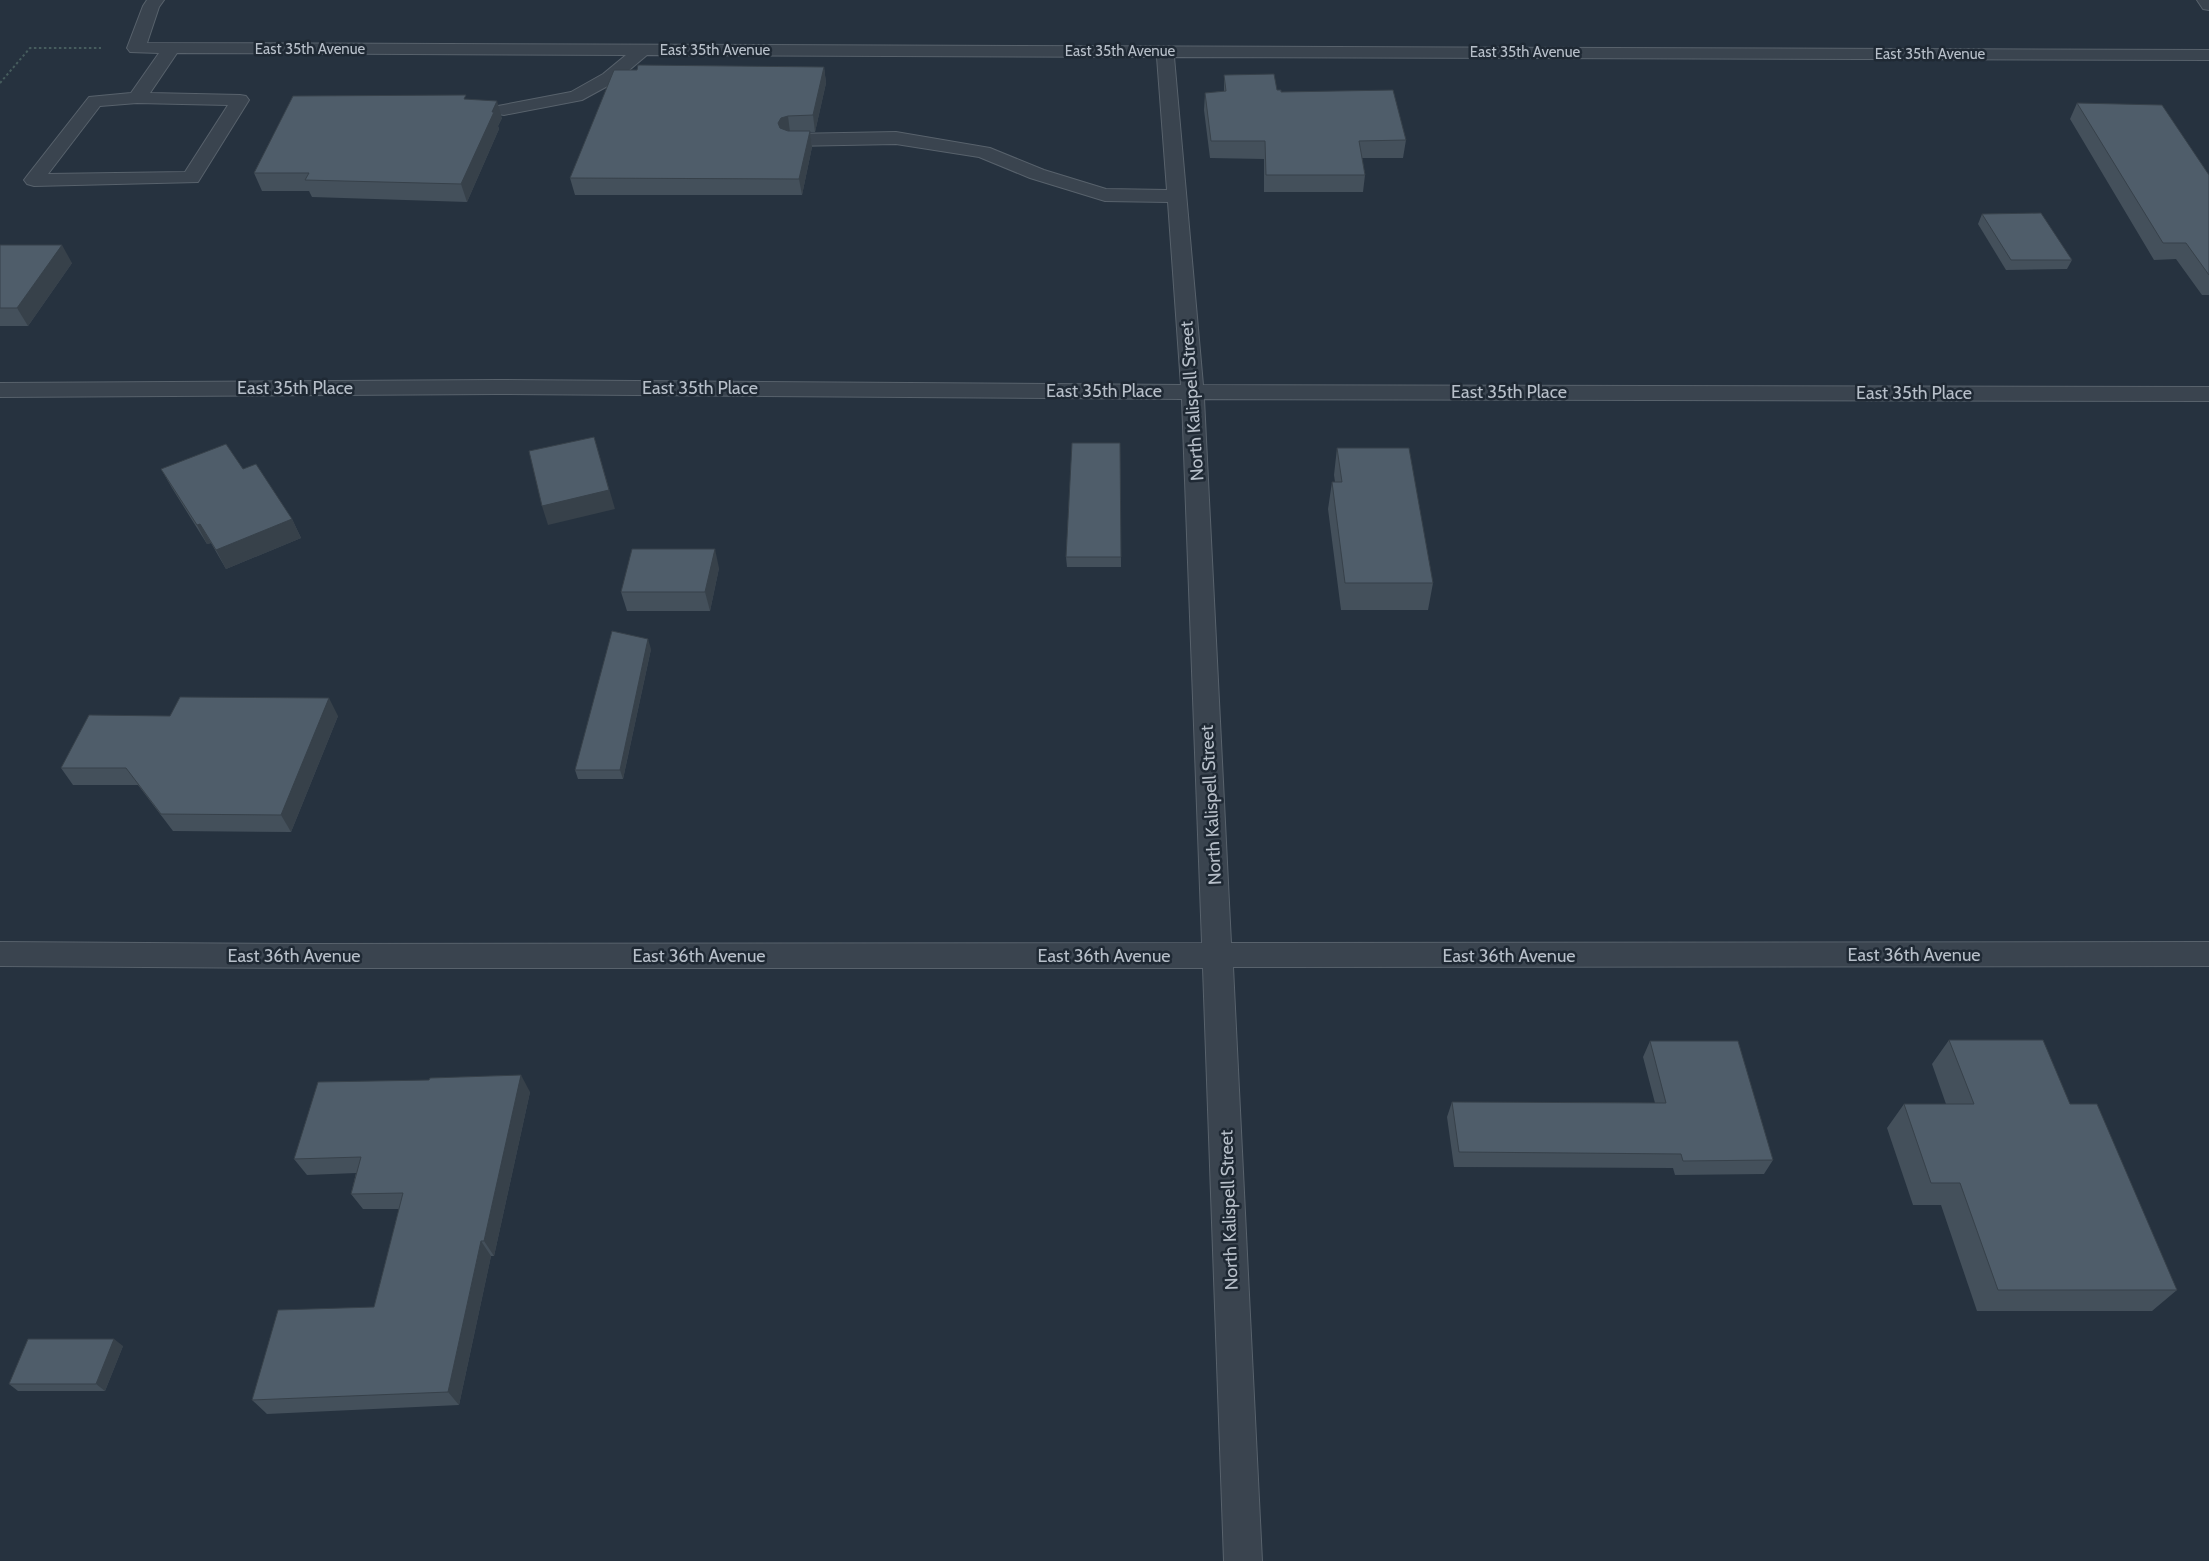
<svg xmlns="http://www.w3.org/2000/svg" width="2209" height="1561" viewBox="0 0 2209 1561" font-family="Cabin,sans-serif">
<rect width="100%" height="100%" fill="#26323f"/>
<g fill="none" stroke-linecap="round" stroke-linejoin="round">
<!-- minor casing -->
<g stroke="#58626c" stroke-width="2">
<g id="minor">
<path d="M 147,0 L 164,0 L 159,7 L 147,43 L 2209,50 L 2209,60 L 1174,57 L 1203,385 L 2209,387 L 2209,401 L 1204,399 L 1231,943 L 2209,942 L 2209,966 L 1233,967 L 1262,1561 L 1224,1561 L 1203,968 L 312,968 L 0,966 L 0,942 L 312,944 L 1202,943 L 1182,399 L 495,394 L 0,397 L 0,383 L 495,380 L 1181,385 L 1168,202 L 1105,201 L 1030,178 L 979,157 L 896,144 L 791,146 L 784,144 L 782,140 L 784,136 L 791,134 L 896,132 L 990,148 L 1044,170 L 1106,189 L 1167,190 L 1157,57 L 647,55 L 615,82 L 582,100 L 504,115 L 498,114 L 495,110 L 498,106 L 571,92 L 603,74 L 626,55 L 177,53 L 150,93 L 240,95 L 246,96 L 249,100 L 198,182 L 34,186 L 27,184 L 24,180 L 27,176 L 89,97 L 131,93 L 159,53 L 130,52 L 127,48 L 143,6 ZM 137,103 L 228,105 L 185,172 L 48,174 L 100,106 Z"/>
<path d="M 2197,0 L 2209,0 L 2209,10 L 2203,9 Z"/>
</g>
</g>
<!-- path -->
<path stroke="#465c5d" stroke-width="2" stroke-dasharray="2.5 2.5" stroke-linecap="butt" d="M 0,83 L 30,48 L 101,48"/>
<!-- minor -->
<use href="#minor" fill="#3a444f" fill-rule="evenodd"/>
</g>
<!-- wall -->
<g fill="#44505b">
<path d="M 824,67 L 826,83 L 815,132 L 810,132 L 812,147 L 802,195 L 575,195 L 570,178 L 637,70 Z"/>
<path d="M 1224,75 L 1277,90 L 1406,140 L 1403,158 L 1362,158 L 1365,175 L 1363,192 L 1264,192 L 1264,159 L 1210,158 L 1204,110 L 1205,93 L 1224,91 Z"/>
<path d="M 468,99 L 502,118 L 498,126 L 499,129 L 467,202 L 312,197 L 309,191 L 262,191 L 254,173 Z"/>
<path d="M 2077,103 L 2209,175 L 2209,295 L 2202,295 L 2176,259 L 2154,260 L 2070,119 Z"/>
<path d="M 1982,214 L 2072,260 L 2067,269 L 2006,270 L 1978,224 Z"/>
<path d="M 0,245 L 72,263 L 28,326 L 0,326 Z"/>
<path d="M 1120,443 L 1121,567 L 1067,567 L 1066,557 Z"/>
<path d="M 1337,448 L 1433,583 L 1428,610 L 1341,610 L 1328,509 L 1332,482 L 1335,482 L 1334,475 Z"/>
<path d="M 161,469 L 243,469 L 292,519 L 301,538 L 226,569 L 211,543 L 207,544 L 172,488 Z"/>
<path d="M 719,568 L 710,611 L 627,611 L 621,592 Z"/>
<path d="M 651,649 L 623,779 L 578,779 L 575,770 Z"/>
<path d="M 170,716 L 338,716 L 291,832 L 173,831 L 138,785 L 73,785 L 61,768 Z"/>
<path d="M 1949,1040 L 2070,1104 L 2177,1290 L 2152,1311 L 1977,1311 L 1941,1205 L 1913,1205 L 1887,1128 L 1904,1104 L 1946,1104 L 1932,1064 Z"/>
<path d="M 1650,1041 L 1773,1160 L 1764,1174 L 1675,1175 L 1673,1168 L 1454,1167 L 1447,1117 L 1452,1102 L 1655,1103 L 1643,1057 Z"/>
<path d="M 530,1092 L 494,1256 L 491,1256 L 459,1405 L 267,1414 L 252,1400 L 374,1307 L 399,1209 L 363,1209 L 351,1194 L 356,1173 L 307,1175 L 294,1159 Z"/>
<path d="M 123,1346 L 105,1391 L 18,1391 L 9,1384 Z"/>
</g>
<!-- shaded-wall -->
<g fill="#37414a">
<path d="M 824,67 L 826,83 L 815,132 L 813,115 Z"/>
<path d="M 497,101 L 502,118 L 498,126 L 499,129 L 467,202 L 461,184 Z"/>
<path d="M 788,116 L 790,132 L 780,139 L 778,123 L 781,118 Z"/>
<path d="M 810,131 L 812,147 L 802,195 L 799,179 Z"/>
<path d="M 62,245 L 72,263 L 28,326 L 17,308 Z"/>
<path d="M 594,437 L 615,509 L 548,525 L 542,506 Z"/>
<path d="M 292,519 L 301,538 L 226,569 L 216,550 Z"/>
<path d="M 200,524 L 211,543 L 207,544 L 197,525 Z"/>
<path d="M 715,549 L 719,568 L 710,611 L 705,592 Z"/>
<path d="M 648,639 L 651,649 L 623,779 L 620,770 Z"/>
<path d="M 329,698 L 338,716 L 291,832 L 281,815 Z"/>
<path d="M 521,1075 L 530,1092 L 494,1256 L 484,1241 Z"/>
<path d="M 481,1241 L 491,1256 L 459,1405 L 448,1392 Z"/>
<path d="M 114,1339 L 123,1346 L 105,1391 L 96,1384 Z"/>
</g>
<!-- building -->
<g fill="#4f5d6a" stroke="#37414a">
<path d="M 638,65 L 824,67 L 813,115 L 788,116 L 781,118 L 778,123 L 780,128 L 788,131 L 810,131 L 799,179 L 570,178 L 614,70 L 637,70 Z"/>
<path d="M 1274,74 L 1277,90 L 1281,90 L 1281,92 L 1393,90 L 1406,140 L 1359,141 L 1365,175 L 1266,175 L 1265,141 L 1211,141 L 1205,93 L 1226,91 L 1224,75 Z"/>
<path d="M 466,95 L 464,99 L 497,101 L 492,112 L 494,112 L 461,184 L 305,180 L 309,173 L 254,173 L 293,96 Z"/>
<path d="M 2077,103 L 2162,105 L 2209,175 L 2209,275 L 2186,243 L 2163,243 Z"/>
<path d="M 2041,213 L 2072,260 L 2011,260 L 1982,214 Z"/>
<path d="M 0,245 L 62,245 L 17,308 L 0,308 Z"/>
<path d="M 594,437 L 609,490 L 542,506 L 529,451 Z"/>
<path d="M 1072,443 L 1120,443 L 1121,557 L 1066,557 Z"/>
<path d="M 226,444 L 243,469 L 256,464 L 292,519 L 216,550 L 200,524 L 197,525 L 161,469 Z"/>
<path d="M 1337,448 L 1409,448 L 1433,583 L 1345,583 L 1332,482 L 1342,482 Z"/>
<path d="M 632,549 L 715,549 L 705,592 L 621,592 Z"/>
<path d="M 612,631 L 648,639 L 620,770 L 575,770 Z"/>
<path d="M 180,697 L 329,698 L 281,815 L 161,814 L 126,768 L 61,768 L 89,715 L 170,716 Z"/>
<path d="M 1949,1040 L 2043,1040 L 2070,1104 L 2097,1104 L 2177,1290 L 1998,1290 L 1960,1183 L 1931,1183 L 1904,1104 L 1974,1104 Z"/>
<path d="M 1650,1041 L 1738,1041 L 1773,1160 L 1683,1161 L 1681,1154 L 1459,1152 L 1452,1102 L 1666,1103 Z"/>
<path d="M 521,1075 L 484,1241 L 481,1241 L 448,1392 L 252,1400 L 278,1310 L 374,1307 L 403,1193 L 351,1194 L 361,1157 L 294,1159 L 318,1082 L 429,1080 L 430,1078 Z"/>
<path d="M 28,1339 L 114,1339 L 96,1384 L 9,1384 Z"/>
</g>
<g text-anchor="middle" dominant-baseline="central" stroke-width="5" stroke-linejoin="round" paint-order="stroke">
<!-- far-street labels -->
<g font-size="15" fill="#b7bfc9" stroke="#1f2934">
<text x="310" y="49">East 35th Avenue</text>
<text x="715" y="50">East 35th Avenue</text>
<text x="1120" y="51">East 35th Avenue</text>
<text x="1525" y="52">East 35th Avenue</text>
<text x="1930" y="54">East 35th Avenue</text>
</g>
<!-- street labels -->
<g font-size="18" fill="#b7bfc9" stroke="#1f2934">
<text x="295" y="388">East 35th Place</text>
<text x="700" y="388">East 35th Place</text>
<text x="1104" y="391">East 35th Place</text>
<text x="1509" y="392">East 35th Place</text>
<text x="1914" y="393">East 35th Place</text>
<text transform="translate(1192 401) rotate(-94)">North Kalispell Street</text>
<text transform="translate(1211 805) rotate(-93)">North Kalispell Street</text>
<text x="1914" y="955">East 36th Avenue</text>
<text x="294" y="956">East 36th Avenue</text>
<text x="699" y="956">East 36th Avenue</text>
<text x="1104" y="956">East 36th Avenue</text>
<text x="1509" y="956">East 36th Avenue</text>
<text transform="translate(1229 1210) rotate(-92)">North Kalispell Street</text>
</g>
</g>
</svg>
